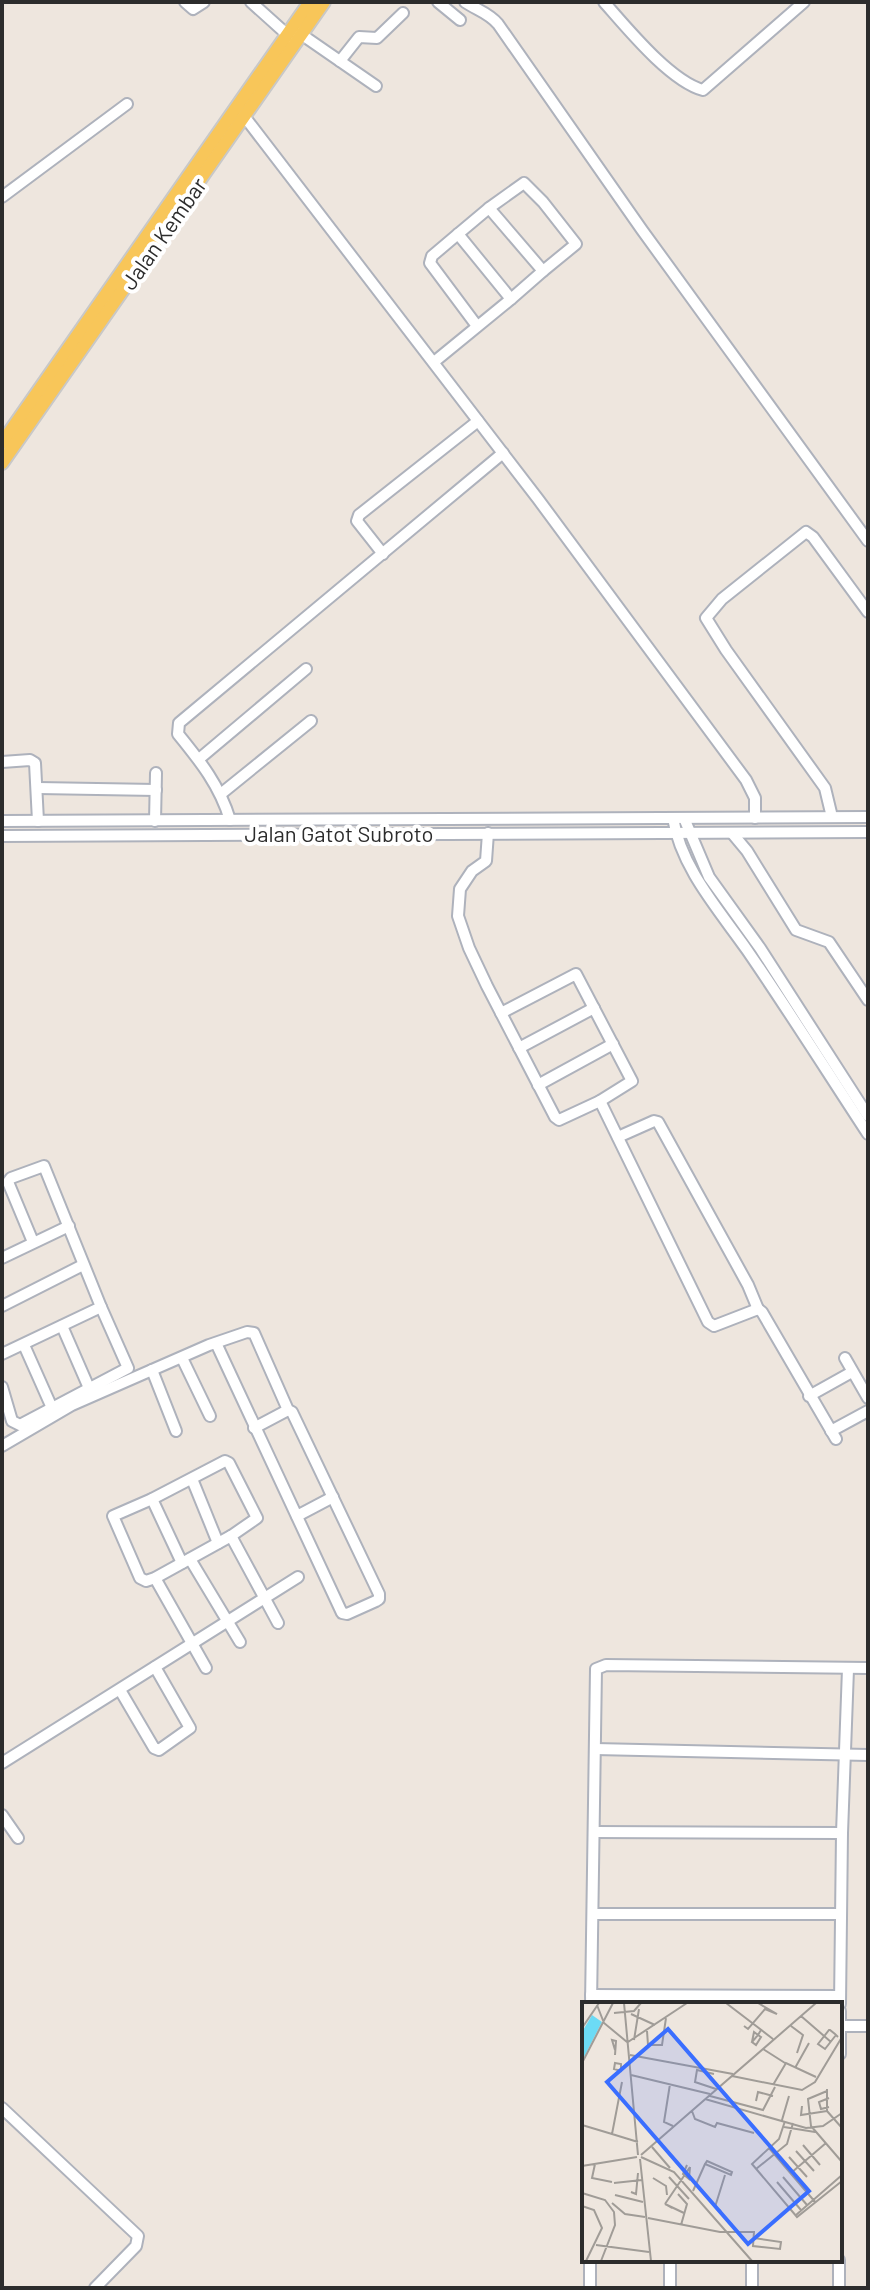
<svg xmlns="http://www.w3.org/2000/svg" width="870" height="2290" viewBox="0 0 870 2290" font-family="Barlow,sans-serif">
<rect width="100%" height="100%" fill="#eee6de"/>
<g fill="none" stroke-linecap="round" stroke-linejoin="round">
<!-- minor casing -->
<g stroke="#aeb2bc" stroke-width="14">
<g id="minor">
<path d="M 185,2 L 193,9 L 204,2"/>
<path d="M 251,2 L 291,38"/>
<path d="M 438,2 L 460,20"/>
<path d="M 465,2 C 477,10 489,13 498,24 L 642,230 L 868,541"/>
<path d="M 604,2 C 627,28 670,81 703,90 L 804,2"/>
<path d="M 295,30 L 376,86"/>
<path d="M 340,61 L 359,37 L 377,38 L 403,13"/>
<path d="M 244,116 L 538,499 L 746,780 L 755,798 L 755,818"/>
<path d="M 2,197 L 127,104"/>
<path d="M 489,208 L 524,183 L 543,202 L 576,244 L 543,271"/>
<path d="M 458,234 L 489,208 L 543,271 L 511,299"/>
<path d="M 434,362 L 511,299 L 458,234 L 432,256 L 430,263 L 477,326"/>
<path d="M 383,554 L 357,521 L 359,515 L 478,421"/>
<path d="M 199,759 L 306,669"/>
<path d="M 2,762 L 30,760 L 35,763 L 38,821"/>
<path d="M 38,788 L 156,790"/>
<path d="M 222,793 L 311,721"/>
<path d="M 832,817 L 825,788 L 726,650 L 706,618 L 722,599 L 806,532 L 813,537 L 868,612"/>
<path d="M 673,818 C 681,868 719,910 747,950 C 789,1011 828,1073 868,1134"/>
<path d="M 684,818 L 709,877 L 760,948 L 868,1116"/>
<path d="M 230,820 C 220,786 200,761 178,734 L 179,723 L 503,453"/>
<path d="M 2,821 L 868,817"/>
<path d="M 155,821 L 156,773"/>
<path d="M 488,833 L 486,861 L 472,871 L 460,889 L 458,916 L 469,948 L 487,986 L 555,1117 L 559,1120 L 600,1101 L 708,1322 L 714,1326 L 758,1309 L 762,1312 L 836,1439"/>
<path d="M 732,833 L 747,851 L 796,930 L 829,942 L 868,1000"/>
<path d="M 2,836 L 868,832"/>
<path d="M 501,1013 L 576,974 L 632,1081 L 600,1101"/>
<path d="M 519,1048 L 594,1008"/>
<path d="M 538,1085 L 613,1044"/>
<path d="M 618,1137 L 654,1121 L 658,1122 L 748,1285 L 758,1309"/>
<path d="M 2,1258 L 69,1226"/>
<path d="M 2,1306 L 83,1265"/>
<path d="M 62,1326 L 89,1388"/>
<path d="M 24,1345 L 52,1408"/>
<path d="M 2,1354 L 101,1307 L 44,1166 L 11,1178 L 8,1182 L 33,1242"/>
<path d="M 182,1358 L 210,1416"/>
<path d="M 845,1358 L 868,1398"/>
<path d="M 152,1370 L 176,1431"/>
<path d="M 2,1387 L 12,1421 L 20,1425 L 128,1368 L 101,1307"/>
<path d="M 809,1396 L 852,1372"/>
<path d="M 254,1428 L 288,1410"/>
<path d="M 831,1431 L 868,1411"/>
<path d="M 2,1446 L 72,1405 L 209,1345 L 247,1332 L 254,1333 L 288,1410 L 292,1412 L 379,1594 L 379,1599 L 376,1601 L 347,1614 L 342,1613 L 216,1343"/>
<path d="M 225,1461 L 229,1463 L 257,1518 L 231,1536 L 155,1578 L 146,1581 L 140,1578 L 113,1516 L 152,1499 Z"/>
<path d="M 192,1479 L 218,1543"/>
<path d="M 152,1499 L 182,1563"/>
<path d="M 297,1516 L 333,1497"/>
<path d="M 231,1536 L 278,1623"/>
<path d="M 190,1559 L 240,1642"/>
<path d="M 155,1578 L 206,1668"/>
<path d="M 120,1690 L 154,1748 L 159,1750 L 190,1728 L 155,1667"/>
<path d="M 595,1749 L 868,1755"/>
<path d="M 2,1763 L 298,1577"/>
<path d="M 2,1815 L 18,1838"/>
<path d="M 594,1832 L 842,1833"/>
<path d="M 593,1914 L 840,1914"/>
<path d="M 591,1995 L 839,1996"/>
<path d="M 591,2004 L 596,1669 L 606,1665 L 868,1668"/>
<path d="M 840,2004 L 842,1833 L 848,1669"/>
<path d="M 840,2011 L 840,2054"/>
<path d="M 841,2026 L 868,2026"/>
<path d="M 2,2108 L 138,2236 L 136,2246 L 95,2288"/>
<path d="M 752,2260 L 752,2288"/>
<path d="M 590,2288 L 590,2260"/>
<path d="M 670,2288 L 670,2260"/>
<path d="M 839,2288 L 839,2260"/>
</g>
</g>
<!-- major casing -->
<g stroke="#c8c8c8" stroke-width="16">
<g id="major">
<path d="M 2,443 L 310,2"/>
<path d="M 2,463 L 324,2"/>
</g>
</g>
<!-- minor -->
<use href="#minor" stroke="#fff" stroke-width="10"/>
<!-- major -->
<use href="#major" stroke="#f8c659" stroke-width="12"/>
</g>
<g text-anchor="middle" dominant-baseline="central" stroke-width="8" stroke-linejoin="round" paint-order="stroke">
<!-- street labels -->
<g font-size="22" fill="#2c2c2c" stroke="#fff">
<text transform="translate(163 233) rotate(-55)">Jalan Kembar</text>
<text x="339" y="833">Jalan Gatot Subroto</text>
</g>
</g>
<!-- overview -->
<g transform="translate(582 2002)">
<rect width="260" height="260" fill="#eee6de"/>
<path d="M 10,13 L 20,20 L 0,59 L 0,30 Z" fill="#6cdbf5"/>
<path fill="none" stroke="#a09c97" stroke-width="2" d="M 42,1 L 56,153M 144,1 L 191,37M 15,3 L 22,21 L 45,40M 32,11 L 52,9 L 59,1M 49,12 L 73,23M 219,14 L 249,40M 162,24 L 166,27 L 183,7 L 195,12 L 176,1M 209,24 L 221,33 L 215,51M 0,26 L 17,1M 65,29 L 66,43 L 80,43 L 84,16M 254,33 L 243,47 L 236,42 L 247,28 L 248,28 L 253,32 L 256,35M 52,38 L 57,7M 46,40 L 105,1M 170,40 L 172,30 L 176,33 L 179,35 L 174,43 L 170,40 L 176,33 L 179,28M 181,47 L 203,61M 33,53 L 34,39 L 30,38 L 33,48M 48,53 L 151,72M 0,61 L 31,1M 33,61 L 39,62 L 39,69 L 32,67 ZM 213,66 L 227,41M 132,72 L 115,68 L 113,80 L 134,87M 49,73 L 128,92M 150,74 L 220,88 L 233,80 L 260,35M 40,80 L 30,132 L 56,140M 88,82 L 82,120 L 91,124M 191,83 L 204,61 L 234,75M 245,87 L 245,109 L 260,126M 245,89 L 226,97 L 229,124 L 260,160M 128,94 L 181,108 L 193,85M 247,96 L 237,100 L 239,107 L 247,105M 123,97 L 224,126 L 241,124 L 260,111M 174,99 L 176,90 L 191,94M 220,104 L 219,113 L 245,109M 110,109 L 113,117 L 133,125 L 135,121 L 172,131M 200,118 L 207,94M 203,119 L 197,137 L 170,162 L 215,215 L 260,179M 0,123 L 30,132M 202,125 L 233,130M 221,143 L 238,163M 70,145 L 88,166M 187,146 L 234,201M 214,149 L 232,169M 59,153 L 234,1M 59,155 L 92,170 L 170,259M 207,155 L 225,175M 58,157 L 69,259M 125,159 L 150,170 L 149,173 L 123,162 ZM 13,162 L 10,176 L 30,180M 105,163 L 101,172 L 107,177 L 108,165M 0,164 L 55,155M 174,167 L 205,142 L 211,121M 209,171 L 244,141M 87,175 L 107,197M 201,175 L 225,203M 71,176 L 84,184 L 85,193M 195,180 L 219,208M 32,181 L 60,178M 111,189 L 123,162M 49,190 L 54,192 L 56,171M 0,191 L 23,198 L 32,210 L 33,223 L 19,259M 96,192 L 105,202 L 99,223M 33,193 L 61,200M 30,201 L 43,212 L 63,215M 83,202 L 108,165M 0,204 L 12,208 L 20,226 L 4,259M 90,206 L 83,202 L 102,211M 139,209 L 133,205 L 143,173M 214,213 L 260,173M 66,216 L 138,230 L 172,230 L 171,244 L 198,247 L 199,240 L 172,236M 14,243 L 67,250"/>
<path fill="#3a6eff" fill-opacity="0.15" stroke="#3a6eff" stroke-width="4" d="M 86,27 L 227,189 L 166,242 L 25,80 Z"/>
<rect width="260" height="260" fill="none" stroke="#2c2c2c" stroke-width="4"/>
</g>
<!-- border -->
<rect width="870" height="2290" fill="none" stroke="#2c2c2c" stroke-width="8"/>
</svg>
